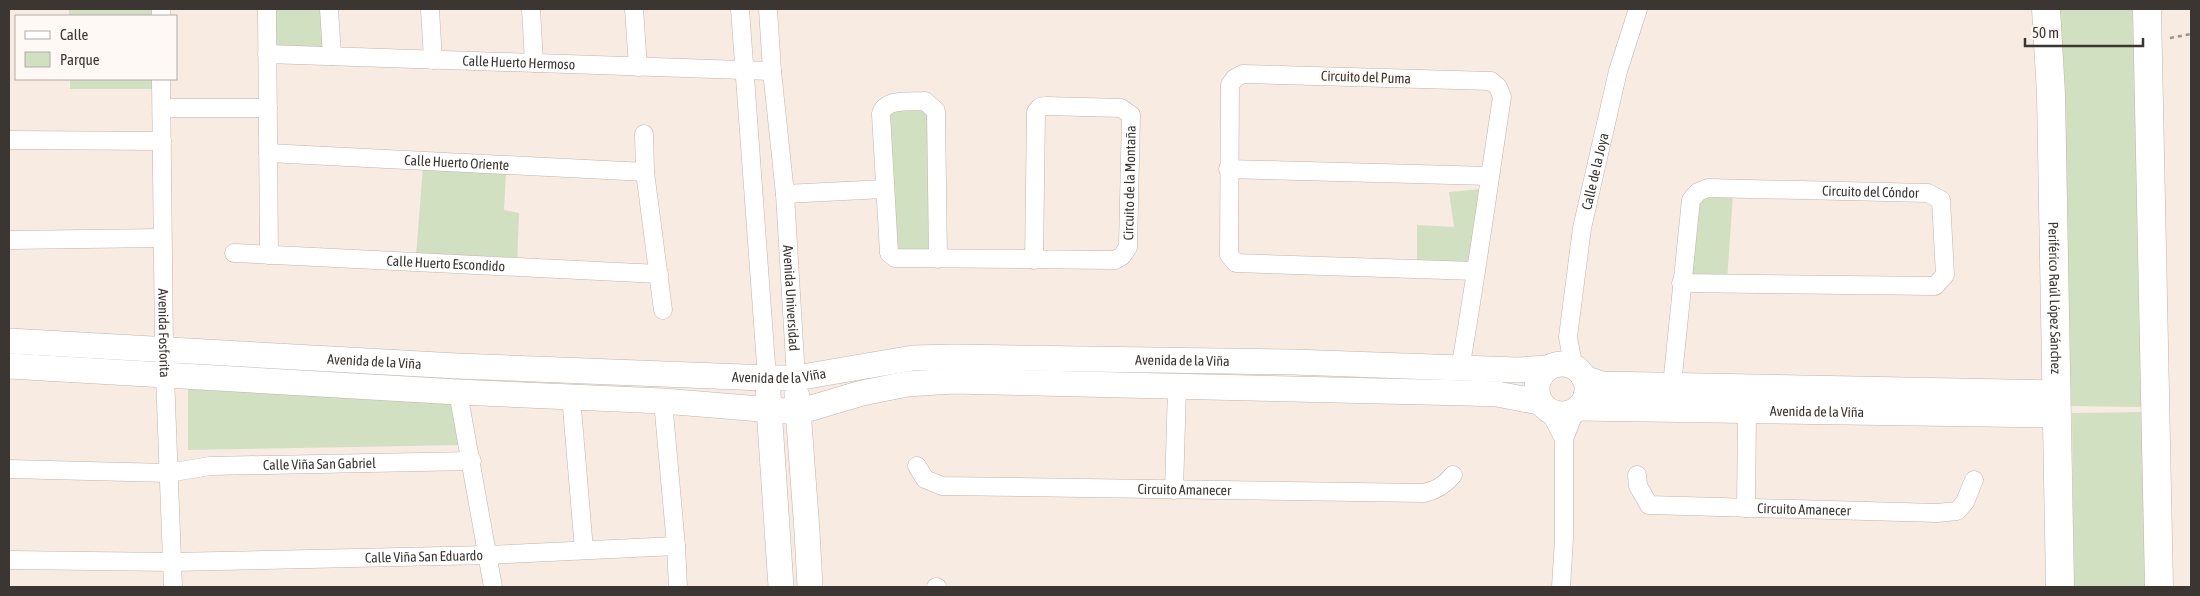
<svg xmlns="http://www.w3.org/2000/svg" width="2200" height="596" viewBox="0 0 2200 596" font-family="'Asap Condensed',sans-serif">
<rect width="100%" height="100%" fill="#f7ebe2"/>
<!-- green -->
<g fill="#d1e0c0">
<rect x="69" y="9" width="83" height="7"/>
<path d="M 273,9 L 324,9 L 326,53 L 273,49 Z"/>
<path d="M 2052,9 L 2133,9 L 2145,407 L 2070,406 Z"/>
<rect x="70" y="79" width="83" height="10"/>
<path d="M 926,105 L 934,113 L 934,257 L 896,256 L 886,113 Z"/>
<path d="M 423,167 L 506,172 L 504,210 L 519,213 L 517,264 L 416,256 Z"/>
<path d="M 1481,189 L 1469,266 L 1417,269 L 1417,225 L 1454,227 L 1449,192 Z"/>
<path d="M 1705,190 L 1733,194 L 1727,281 L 1684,280 L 1697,199 Z"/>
<path d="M 188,388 L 454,401 L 463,445 L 188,450 Z"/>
<path d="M 2143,412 L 2145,587 L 2074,587 L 2072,413 Z"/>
</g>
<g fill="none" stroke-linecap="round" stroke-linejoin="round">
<!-- street casing -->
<g stroke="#c0b4ac" stroke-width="19">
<g id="street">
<path d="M 161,9 L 161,16"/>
<path d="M 267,9 L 269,255"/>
<path d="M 329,9 L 332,56"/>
<path d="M 430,9 L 433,60"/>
<path d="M 531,9 L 534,63"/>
<path d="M 634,9 L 638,67"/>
<path d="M 740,9 L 767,378"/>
<path id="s1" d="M 768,9 L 772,71 L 785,194 L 796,378"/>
<path id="s2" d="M 267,54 L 772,71"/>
<path id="s3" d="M 161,79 L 164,349 L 173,587"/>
<path d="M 162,108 L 268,108"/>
<path d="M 644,134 L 645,172 L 663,310"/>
<path d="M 9,140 L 162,141"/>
<path id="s4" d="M 268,153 L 645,172"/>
<path d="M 1228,169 L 1490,176"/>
<path d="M 785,194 L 884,189"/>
<path d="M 9,240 L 162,238"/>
<path id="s5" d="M 234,253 L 659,274"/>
<path id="s6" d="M 938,259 L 936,111 L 925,101 C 911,102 885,98 881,114 L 889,253 L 895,258 L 1115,260 L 1122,256 L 1128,247 L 1131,115 L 1121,108 L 1046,106 L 1040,107 L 1036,112 L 1034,260"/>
<path d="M 1460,369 C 1476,279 1488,188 1502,97 L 1498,87 L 1491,81 L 1243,74 L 1235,78 L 1230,85 L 1229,255 L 1236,263 L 1475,271"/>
<path id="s7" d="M 1578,369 L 1572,359 L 1568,337 L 1582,228 L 1618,71 L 1638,9"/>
<path id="s8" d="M 1672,385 L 1691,200 L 1698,192 L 1708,188 L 1928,193 L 1941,200 L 1945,275 L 1935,286 L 1681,283"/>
<path d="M 458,392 L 493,587"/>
<path d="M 571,396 L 584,550"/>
<path d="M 663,401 L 676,546 L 678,587"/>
<path d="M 1550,412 L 1564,439"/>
<path id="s9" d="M 917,466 L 925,479 L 942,486 L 1424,493 C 1437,490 1445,485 1453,475"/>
<path id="s10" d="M 9,469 L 168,473 L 210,466 L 472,461"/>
<path id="s11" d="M 1637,475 L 1638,486 L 1649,505 L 1937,513 L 1957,511 L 1965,502 L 1974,480"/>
<path d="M 1174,490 L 1177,388"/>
<path d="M 1746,508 L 1747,411"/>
<path id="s12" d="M 9,560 L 172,562 L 488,555 L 676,546"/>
<path d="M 936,587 L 937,587"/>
<path d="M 1561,587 L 1564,539 L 1564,439 L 1575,411"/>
</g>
</g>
<!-- secondary casing -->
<g stroke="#c0b4ac" stroke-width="26">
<g id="secondary">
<path id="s13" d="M 9,341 L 457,366 L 767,378 L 796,378 L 913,358 L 954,357 L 1293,362 L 1517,370 L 1548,368"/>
<circle cx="1562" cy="389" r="25"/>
<path d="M 9,366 L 458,392 L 663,401 L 798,412 L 862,393 L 907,384 L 953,381 L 1468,393 L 1497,394 L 1539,402"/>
<path d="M 1584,378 L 1602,384 L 2056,393"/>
<path d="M 768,393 L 781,587"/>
<path d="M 797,396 L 807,531 L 810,587"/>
<path id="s14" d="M 1578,408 L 2056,415"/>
</g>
</g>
<!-- primary casing -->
<g stroke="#c0b4ac" stroke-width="29">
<g id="primary">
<path id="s15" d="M 2046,9 L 2051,94 L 2060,587"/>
<path d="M 2147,9 L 2159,587"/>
</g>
</g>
<!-- path -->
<path stroke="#9b938c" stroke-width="2.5" stroke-dasharray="4 4" stroke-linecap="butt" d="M 2170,38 L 2191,34"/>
<!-- street -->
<use href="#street" stroke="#fff" stroke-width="18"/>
<!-- secondary -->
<use href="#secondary" stroke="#fff" stroke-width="25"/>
<!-- primary -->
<use href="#primary" stroke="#fff" stroke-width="28"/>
</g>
<g text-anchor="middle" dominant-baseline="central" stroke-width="5" stroke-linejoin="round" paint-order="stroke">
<!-- street labels -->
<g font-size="14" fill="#3b3632" stroke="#fff9f6">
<text stroke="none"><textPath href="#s2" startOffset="252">Calle Huerto Hermoso</textPath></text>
<text transform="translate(1366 77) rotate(2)">Circuito del Puma</text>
<text stroke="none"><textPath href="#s4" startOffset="189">Calle Huerto Oriente</textPath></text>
<text stroke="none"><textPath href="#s7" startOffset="202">Calle de la Joya</textPath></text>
<text stroke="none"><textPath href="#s6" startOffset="662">Circuito de la Montaña</textPath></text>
<text stroke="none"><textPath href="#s8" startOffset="370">Circuito del Cóndor</textPath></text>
<text stroke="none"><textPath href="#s5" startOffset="212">Calle Huerto Escondido</textPath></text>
<text stroke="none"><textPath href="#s1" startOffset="290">Avenida Universidad</textPath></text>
<text stroke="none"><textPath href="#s15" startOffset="289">Periférico Raúl López Sánchez</textPath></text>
<text stroke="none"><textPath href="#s3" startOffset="254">Avenida Fosforita</textPath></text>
<text stroke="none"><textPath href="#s13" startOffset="1176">Avenida de la Viña</textPath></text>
<text stroke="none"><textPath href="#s13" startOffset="366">Avenida de la Viña</textPath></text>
<text stroke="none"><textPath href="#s13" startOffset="771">Avenida de la Viña</textPath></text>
<text stroke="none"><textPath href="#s14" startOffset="239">Avenida de la Viña</textPath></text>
<text stroke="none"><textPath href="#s10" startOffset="311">Calle Viña San Gabriel</textPath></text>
<text stroke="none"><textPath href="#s9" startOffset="276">Circuito Amanecer</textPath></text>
<text stroke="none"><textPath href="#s11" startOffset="188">Circuito Amanecer</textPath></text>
<text stroke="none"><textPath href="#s12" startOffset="415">Calle Viña San Eduardo</textPath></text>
</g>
</g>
<!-- border -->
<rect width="2200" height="596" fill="none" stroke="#3b3632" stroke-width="20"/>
<!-- legend -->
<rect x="15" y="15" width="162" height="65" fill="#fff9f6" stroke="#b1aba8"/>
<rect x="25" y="31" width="25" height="8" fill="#ffffff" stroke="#b1aba8"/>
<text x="60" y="40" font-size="15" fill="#3b3632">Calle</text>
<rect x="25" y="52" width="25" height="15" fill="#d1e0c0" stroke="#b1aba8"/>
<text x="60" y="65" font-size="15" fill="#3b3632">Parque</text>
<!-- scale -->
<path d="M2025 38v8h118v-8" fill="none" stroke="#3b3632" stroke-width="2.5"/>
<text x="2032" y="38" font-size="15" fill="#3b3632" stroke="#fff9f6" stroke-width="4" paint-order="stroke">50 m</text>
</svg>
